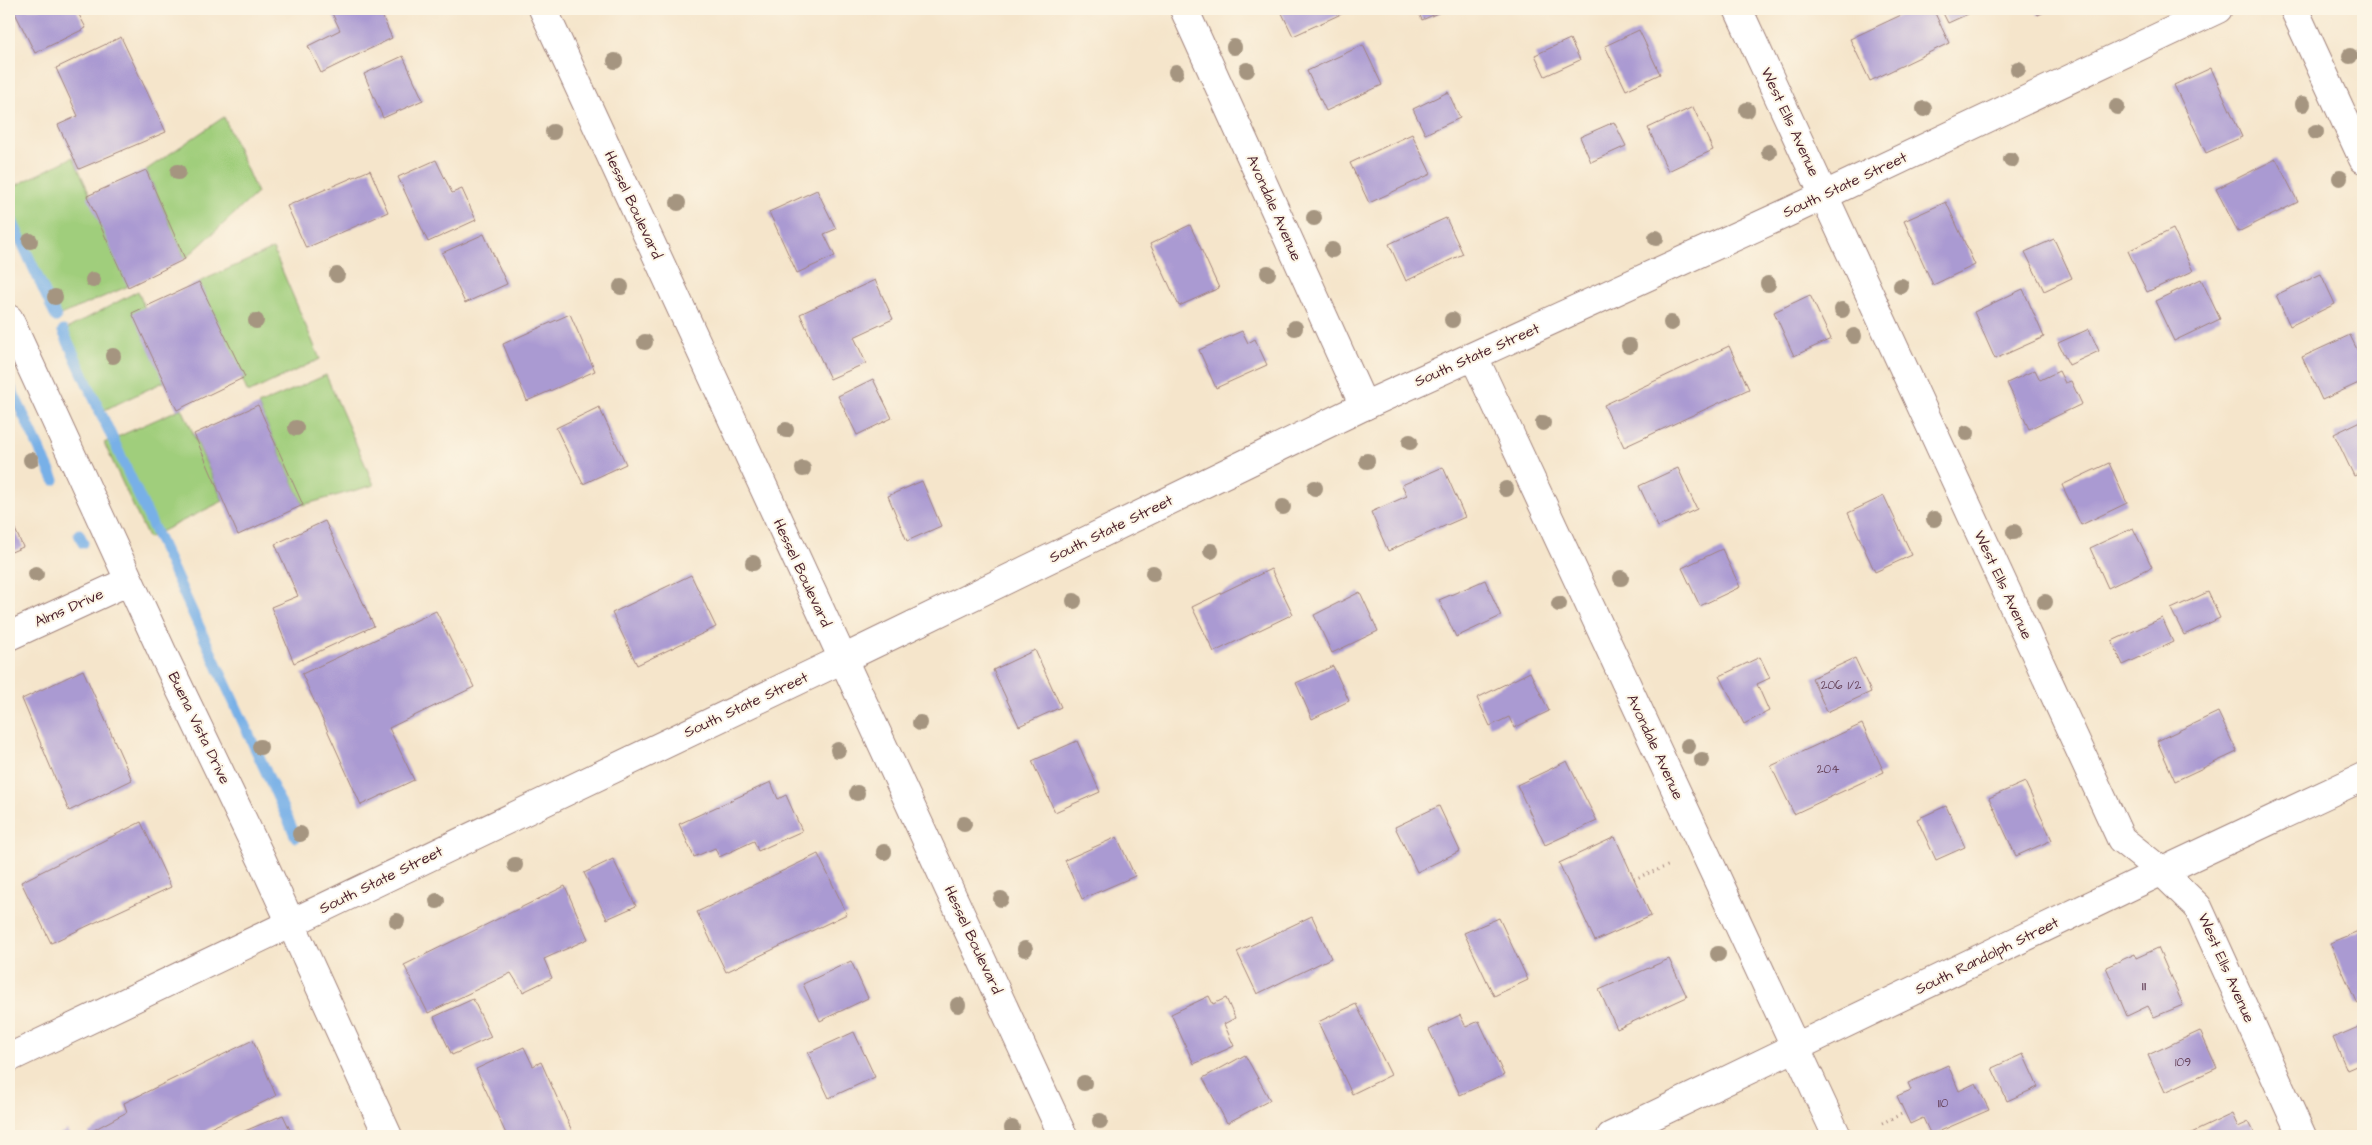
<svg xmlns="http://www.w3.org/2000/svg" width="2372" height="1145" viewBox="0 0 2372 1145" font-family="'Architects Daughter',sans-serif">
<rect width="100%" height="100%" fill="#fcf5e5"/>
<filter id="ink" filterUnits="userSpaceOnUse"><feTurbulence type="fractalNoise" baseFrequency=".02" numOctaves="2"/><feDisplacementMap in="SourceGraphic" scale="10" xChannelSelector="R" yChannelSelector="G"/><feConvolveMatrix kernelMatrix="1 2 1 2 8 2 1 2 1" color-interpolation-filters="sRGB"/></filter>
<filter id="wash" filterUnits="userSpaceOnUse"><feTurbulence type="fractalNoise" baseFrequency=".0096" numOctaves="4" result="noise"/><feDisplacementMap in="SourceGraphic" scale="20" xChannelSelector="R" yChannelSelector="G"/><feGaussianBlur stdDeviation="1.12" result="paint"/><feColorMatrix in="noise" values="0 0 0 0 0 0 0 0 0 0 0 0 0 0 0 0 0 1.4 0 .05"/><feComposite in="paint" operator="in"/></filter>
<g filter="url(#wash)">
<rect width="100%" height="100%" fill="#f5e5cb"/>
<!-- green -->
<g fill="#a0ce7c" stroke="#757654">
<path d="M 224,117 L 257,193 L 185,259 L 146,170 Z"/>
<path d="M 73,157 L 131,285 L 56,317 L 9,228 L 9,189 Z"/>
<path d="M 273,249 L 320,359 L 248,393 L 199,282 Z"/>
<path d="M 138,291 L 172,378 L 100,412 L 63,331 Z"/>
<path d="M 326,375 L 374,485 L 303,505 L 258,405 Z"/>
<path d="M 182,408 L 223,501 L 148,538 L 104,443 Z"/>
</g>
<g fill="none" stroke-linecap="round" stroke-linejoin="round">
<!-- stream -->
<g stroke="#78b0e7" stroke-width="11">
<path d="M 9,214 L 56,317"/>
<path d="M 63,331 L 296,837"/>
<path d="M 9,384 L 54,480"/>
<path d="M 79,534 L 83,543"/>
</g>
</g>
<g id="blocks">
<!-- building -->
<g fill="#aa9ad2">
<path d="M 13,9 L 76,9 L 86,28 L 35,53 Z"/>
<path d="M 330,9 L 369,9 L 373,17 L 381,13 L 392,38 L 321,73 L 308,46 L 340,30 Z"/>
<path d="M 1280,9 L 1352,9 L 1293,36 Z"/>
<path d="M 1417,9 L 1447,9 L 1422,20 Z"/>
<path d="M 1914,9 L 1933,9 L 1949,43 L 1870,81 L 1850,39 Z"/>
<path d="M 1941,9 L 1979,9 L 1948,23 Z"/>
<path d="M 2036,9 L 2051,9 L 2038,15 Z"/>
<path d="M 1639,30 L 1660,74 L 1626,90 L 1605,46 Z"/>
<path d="M 121,37 L 166,132 L 79,169 L 58,125 L 78,116 L 56,68 Z"/>
<path d="M 1570,39 L 1580,60 L 1545,76 L 1535,55 Z"/>
<path d="M 1363,45 L 1382,85 L 1326,111 L 1307,71 Z"/>
<path d="M 403,56 L 423,100 L 383,118 L 364,74 Z"/>
<path d="M 2211,68 L 2242,137 L 2206,153 L 2174,85 Z"/>
<path d="M 1448,92 L 1460,118 L 1425,134 L 1413,109 Z"/>
<path d="M 1693,107 L 1713,150 L 1668,171 L 1648,128 Z"/>
<path d="M 1614,122 L 1626,146 L 1591,162 L 1580,137 Z"/>
<path d="M 1412,134 L 1431,174 L 1369,203 L 1350,163 Z"/>
<path d="M 2276,159 L 2298,202 L 2238,232 L 2216,189 Z"/>
<path d="M 436,160 L 452,193 L 462,189 L 476,220 L 428,242 L 398,177 Z"/>
<path d="M 146,170 L 185,259 L 128,287 L 87,196 Z"/>
<path d="M 370,170 L 388,212 L 306,248 L 287,206 Z"/>
<path d="M 817,190 L 836,229 L 824,234 L 835,256 L 797,273 L 769,212 Z"/>
<path d="M 1946,202 L 1975,265 L 1933,285 L 1904,221 Z"/>
<path d="M 1446,218 L 1463,254 L 1406,281 L 1389,244 Z"/>
<path d="M 1190,225 L 1219,288 L 1179,306 L 1150,244 Z"/>
<path d="M 2173,229 L 2193,271 L 2147,292 L 2128,251 Z"/>
<path d="M 484,234 L 507,284 L 465,303 L 442,253 Z"/>
<path d="M 2054,239 L 2072,278 L 2044,291 L 2025,252 Z"/>
<path d="M 2321,274 L 2335,304 L 2290,326 L 2276,295 Z"/>
<path d="M 2201,279 L 2220,319 L 2174,341 L 2155,301 Z"/>
<path d="M 875,280 L 893,319 L 854,337 L 866,363 L 830,379 L 800,314 Z"/>
<path d="M 199,282 L 245,377 L 177,410 L 132,313 Z"/>
<path d="M 2023,289 L 2044,337 L 1995,359 L 1974,312 Z"/>
<path d="M 1810,295 L 1831,339 L 1794,356 L 1774,312 Z"/>
<path d="M 570,314 L 595,371 L 527,401 L 503,344 Z"/>
<path d="M 2089,329 L 2099,351 L 2069,365 L 2058,343 Z"/>
<path d="M 1242,331 L 1248,343 L 1255,339 L 1267,365 L 1216,388 L 1199,350 Z"/>
<path d="M 2350,335 L 2363,362 L 2363,381 L 2322,400 L 2302,357 Z"/>
<path d="M 1729,346 L 1749,389 L 1624,447 L 1604,405 Z"/>
<path d="M 2035,370 L 2040,380 L 2059,371 L 2065,383 L 2071,381 L 2082,404 L 2029,429 L 2007,383 Z"/>
<path d="M 873,379 L 892,418 L 857,435 L 838,396 Z"/>
<path d="M 258,405 L 303,505 L 238,535 L 194,434 Z"/>
<path d="M 599,407 L 626,464 L 583,484 L 556,428 Z"/>
<path d="M 2363,420 L 2363,472 L 2354,476 L 2334,434 Z"/>
<path d="M 2109,463 L 2127,503 L 2081,525 L 2062,485 Z"/>
<path d="M 1443,467 L 1465,517 L 1388,551 L 1371,512 L 1407,496 L 1402,485 Z"/>
<path d="M 1678,468 L 1697,509 L 1658,527 L 1639,486 Z"/>
<path d="M 922,481 L 941,526 L 907,541 L 888,496 Z"/>
<path d="M 1884,496 L 1912,555 L 1875,572 L 1848,513 Z"/>
<path d="M 9,516 L 23,547 L 9,553 Z"/>
<path d="M 325,521 L 374,626 L 294,663 L 271,607 L 298,596 L 275,544 Z"/>
<path d="M 2133,528 L 2152,567 L 2108,588 L 2090,548 Z"/>
<path d="M 1722,549 L 1740,587 L 1700,606 L 1682,568 Z"/>
<path d="M 1271,569 L 1293,614 L 1214,652 L 1192,607 Z"/>
<path d="M 691,575 L 716,627 L 637,665 L 612,613 Z"/>
<path d="M 1485,580 L 1501,616 L 1456,637 L 1439,600 Z"/>
<path d="M 1360,592 L 1378,631 L 1332,653 L 1314,615 Z"/>
<path d="M 2208,592 L 2220,618 L 2184,635 L 2171,609 Z"/>
<path d="M 436,611 L 474,687 L 389,728 L 414,780 L 361,805 L 302,674 Z"/>
<path d="M 2162,618 L 2173,642 L 2123,665 L 2112,641 Z"/>
<path d="M 1035,650 L 1061,707 L 1019,726 L 993,670 Z"/>
<path d="M 1760,657 L 1770,678 L 1757,684 L 1769,711 L 1744,724 L 1720,676 Z"/>
<path d="M 1855,658 L 1871,692 L 1827,712 L 1812,678 Z"/>
<path d="M 1333,666 L 1349,701 L 1312,719 L 1296,683 Z"/>
<path d="M 83,670 L 132,780 L 69,811 L 22,699 Z"/>
<path d="M 1530,672 L 1549,711 L 1514,728 L 1509,717 L 1490,726 L 1477,698 Z"/>
<path d="M 2218,712 L 2237,752 L 2175,781 L 2157,741 Z"/>
<path d="M 1862,724 L 1884,772 L 1794,814 L 1771,766 Z"/>
<path d="M 1077,741 L 1100,792 L 1055,812 L 1032,761 Z"/>
<path d="M 1567,761 L 1597,821 L 1545,845 L 1517,785 Z"/>
<path d="M 771,782 L 778,799 L 786,795 L 802,831 L 758,851 L 754,841 L 719,857 L 715,848 L 694,857 L 679,824 Z"/>
<path d="M 2025,782 L 2052,840 L 2016,856 L 1989,798 Z"/>
<path d="M 1439,806 L 1460,851 L 1417,872 L 1395,827 Z"/>
<path d="M 1946,806 L 1965,847 L 1936,860 L 1917,819 Z"/>
<path d="M 141,822 L 171,887 L 51,943 L 21,882 Z"/>
<path d="M 1117,837 L 1135,876 L 1082,899 L 1065,860 Z"/>
<path d="M 1615,837 L 1651,916 L 1595,941 L 1559,863 Z"/>
<path d="M 818,854 L 847,914 L 726,972 L 697,912 Z"/>
<path d="M 613,859 L 636,906 L 607,919 L 584,873 Z"/>
<path d="M 565,886 L 588,939 L 544,959 L 552,978 L 523,992 L 511,973 L 428,1013 L 404,965 Z"/>
<path d="M 1312,916 L 1331,958 L 1257,994 L 1237,952 Z"/>
<path d="M 1499,918 L 1528,980 L 1494,996 L 1464,933 Z"/>
<path d="M 2363,929 L 2363,1001 L 2357,1004 L 2330,943 Z"/>
<path d="M 2158,948 L 2183,1005 L 2154,1017 L 2148,1006 L 2127,1016 L 2106,967 L 2135,954 L 2136,958 Z"/>
<path d="M 1669,959 L 1687,997 L 1617,1029 L 1599,990 Z"/>
<path d="M 851,961 L 868,998 L 820,1021 L 803,984 Z"/>
<path d="M 1209,996 L 1213,1004 L 1226,998 L 1235,1018 L 1224,1024 L 1234,1046 L 1194,1064 L 1171,1014 Z"/>
<path d="M 473,999 L 491,1037 L 452,1055 L 434,1017 Z"/>
<path d="M 1356,1004 L 1391,1075 L 1352,1094 L 1318,1022 Z"/>
<path d="M 1460,1015 L 1466,1027 L 1479,1021 L 1504,1075 L 1460,1095 L 1429,1030 Z"/>
<path d="M 2363,1025 L 2363,1063 L 2347,1070 L 2333,1038 Z"/>
<path d="M 2200,1031 L 2217,1068 L 2165,1092 L 2148,1055 Z"/>
<path d="M 854,1032 L 875,1077 L 829,1098 L 808,1053 Z"/>
<path d="M 253,1040 L 276,1096 L 194,1136 L 89,1136 L 88,1133 L 127,1112 L 124,1103 Z"/>
<path d="M 524,1047 L 533,1066 L 541,1062 L 572,1131 L 562,1136 L 507,1136 L 476,1069 Z"/>
<path d="M 2023,1054 L 2038,1087 L 2007,1101 L 1992,1068 Z"/>
<path d="M 1245,1055 L 1270,1100 L 1227,1123 L 1203,1078 Z"/>
<path d="M 1948,1065 L 1959,1091 L 1976,1083 L 1989,1110 L 1931,1135 L 1923,1118 L 1910,1124 L 1897,1096 L 1911,1090 L 1908,1083 Z"/>
<path d="M 2232,1114 L 2238,1127 L 2249,1122 L 2256,1136 L 2185,1136 Z"/>
<path d="M 283,1115 L 293,1136 L 233,1136 Z"/>
<path d="M 67,1130 L 70,1136 L 55,1136 Z"/>
</g>
</g>
</g>
<g filter="url(#ink)">
<use href="#blocks" fill-opacity="0" stroke="#a0827b" stroke-width="1"/>
<g fill="none" stroke-linecap="round" stroke-linejoin="round">
<!-- minor casing -->
<g stroke="#a0827b" stroke-width="30">
<g id="minor">
<path d="M 1184,9 L 1364,406"/>
<path d="M 1738,9 L 2121,839 L 2161,871 L 2198,907 L 2302,1136"/>
<path d="M 2294,9 L 2363,159"/>
<path d="M 9,319 L 164,656 L 262,860 L 388,1136"/>
<path d="M 1474,357 L 1837,1136"/>
<path d="M 9,636 L 129,581"/>
<path d="M 9,1058 L 843,659"/>
</g>
</g>
<!-- tertiary casing -->
<g stroke="#a0827b" stroke-width="30">
<path id="tertiary" d="M 543,9 L 1063,1136"/>
</g>
<!-- secondary casing -->
<g stroke="#a0827b" stroke-width="30">
<g id="secondary">
<path d="M 843,659 L 1364,406 L 1789,212 L 2218,9"/>
<path d="M 1611,1136 L 2152,876 L 2363,777"/>
</g>
</g>
<!-- path -->
<g stroke="#a0827b" stroke-width="3" stroke-dasharray="1 4" stroke-linecap="butt">
<path d="M 1634,879 L 1670,865"/>
<path d="M 1882,1123 L 1904,1113"/>
</g>
<!-- minor -->
<use href="#minor" stroke="#fff" stroke-width="28"/>
<!-- tertiary -->
<use href="#tertiary" stroke="#fff" stroke-width="28"/>
<!-- secondary -->
<use href="#secondary" stroke="#fff" stroke-width="28"/>
</g>
<!-- trees -->
<g fill="#a59580">
<circle cx="1234" cy="47" r="8"/>
<circle cx="2350" cy="56" r="8"/>
<circle cx="615" cy="61" r="8"/>
<circle cx="2018" cy="69" r="8"/>
<circle cx="1247" cy="70" r="8"/>
<circle cx="1176" cy="72" r="8"/>
<circle cx="2303" cy="104" r="8"/>
<circle cx="2117" cy="107" r="8"/>
<circle cx="1924" cy="109" r="8"/>
<circle cx="1747" cy="110" r="8"/>
<circle cx="553" cy="132" r="8"/>
<circle cx="2316" cy="132" r="8"/>
<circle cx="1769" cy="152" r="8"/>
<circle cx="2011" cy="160" r="8"/>
<circle cx="178" cy="172" r="8"/>
<circle cx="2340" cy="178" r="8"/>
<circle cx="678" cy="203" r="8"/>
<circle cx="1314" cy="218" r="8"/>
<circle cx="1656" cy="238" r="8"/>
<circle cx="30" cy="241" r="8"/>
<circle cx="1332" cy="250" r="8"/>
<circle cx="1268" cy="273" r="8"/>
<circle cx="337" cy="275" r="8"/>
<circle cx="93" cy="280" r="8"/>
<circle cx="1768" cy="284" r="8"/>
<circle cx="1901" cy="286" r="8"/>
<circle cx="621" cy="287" r="8"/>
<circle cx="55" cy="297" r="8"/>
<circle cx="1842" cy="310" r="8"/>
<circle cx="1452" cy="320" r="8"/>
<circle cx="256" cy="321" r="8"/>
<circle cx="1671" cy="323" r="8"/>
<circle cx="1295" cy="328" r="8"/>
<circle cx="1854" cy="336" r="8"/>
<circle cx="645" cy="342" r="8"/>
<circle cx="1629" cy="346" r="8"/>
<circle cx="113" cy="356" r="8"/>
<circle cx="1543" cy="423" r="8"/>
<circle cx="296" cy="428" r="8"/>
<circle cx="786" cy="430" r="8"/>
<circle cx="1967" cy="433" r="8"/>
<circle cx="1410" cy="442" r="8"/>
<circle cx="31" cy="460" r="8"/>
<circle cx="1367" cy="461" r="8"/>
<circle cx="803" cy="469" r="8"/>
<circle cx="1315" cy="488" r="8"/>
<circle cx="1506" cy="489" r="8"/>
<circle cx="1283" cy="507" r="8"/>
<circle cx="1934" cy="519" r="8"/>
<circle cx="2014" cy="532" r="8"/>
<circle cx="1211" cy="551" r="8"/>
<circle cx="753" cy="563" r="8"/>
<circle cx="1153" cy="573" r="8"/>
<circle cx="36" cy="574" r="8"/>
<circle cx="1621" cy="578" r="8"/>
<circle cx="1074" cy="601" r="8"/>
<circle cx="2045" cy="602" r="8"/>
<circle cx="1559" cy="604" r="8"/>
<circle cx="920" cy="723" r="8"/>
<circle cx="1688" cy="746" r="8"/>
<circle cx="260" cy="747" r="8"/>
<circle cx="838" cy="750" r="8"/>
<circle cx="1702" cy="760" r="8"/>
<circle cx="857" cy="793" r="8"/>
<circle cx="964" cy="824" r="8"/>
<circle cx="300" cy="834" r="8"/>
<circle cx="884" cy="852" r="8"/>
<circle cx="515" cy="865" r="8"/>
<circle cx="1001" cy="899" r="8"/>
<circle cx="437" cy="901" r="8"/>
<circle cx="397" cy="921" r="8"/>
<circle cx="1025" cy="949" r="8"/>
<circle cx="1718" cy="954" r="8"/>
<circle cx="958" cy="1005" r="8"/>
<circle cx="1084" cy="1083" r="8"/>
<circle cx="1100" cy="1121" r="8"/>
<circle cx="1012" cy="1128" r="8"/>
</g>
</g>
<g text-anchor="middle" dominant-baseline="central" stroke-width="4" stroke-linejoin="round" paint-order="stroke">
<!-- number labels -->
<g font-size="12" fill="#623e55">
<text x="1841" y="685">206 1/2</text>
<text x="1828" y="769">204</text>
<text x="2144" y="986">111</text>
<text x="2183" y="1062">109</text>
<text x="1943" y="1103">110</text>
</g>
<!-- street labels -->
<g font-size="15" fill="#4a1f2b" stroke="#fcf5e5">
<text transform="translate(1790 122) rotate(65)">West Ells Avenue</text>
<text transform="translate(1845 185) rotate(-25)">South State Street</text>
<text transform="translate(633 205) rotate(65)">Hessel Boulevard</text>
<text transform="translate(1274 208) rotate(66)">Avondale Avenue</text>
<text transform="translate(1477 355) rotate(-24)">South State Street</text>
<text transform="translate(1111 529) rotate(-26)">South State Street</text>
<text transform="translate(802 573) rotate(65)">Hessel Boulevard</text>
<text transform="translate(2003 585) rotate(65)">West Ells Avenue</text>
<text transform="translate(69 608) rotate(-24)">Alms Drive</text>
<text transform="translate(746 705) rotate(-25)">South State Street</text>
<text transform="translate(199 728) rotate(64)">Buena Vista Drive</text>
<text transform="translate(1655 747) rotate(65)">Avondale Avenue</text>
<text transform="translate(381 880) rotate(-26)">South State Street</text>
<text transform="translate(973 940) rotate(65)">Hessel Boulevard</text>
<text transform="translate(1987 956) rotate(-26)">South Randolph Street</text>
<text transform="translate(2226 968) rotate(66)">West Ells Avenue</text>
</g>
</g>
<!-- margin -->
<rect width="2372" height="1145" fill="none" stroke="#fcf5e5" stroke-width="30"/>
</svg>
